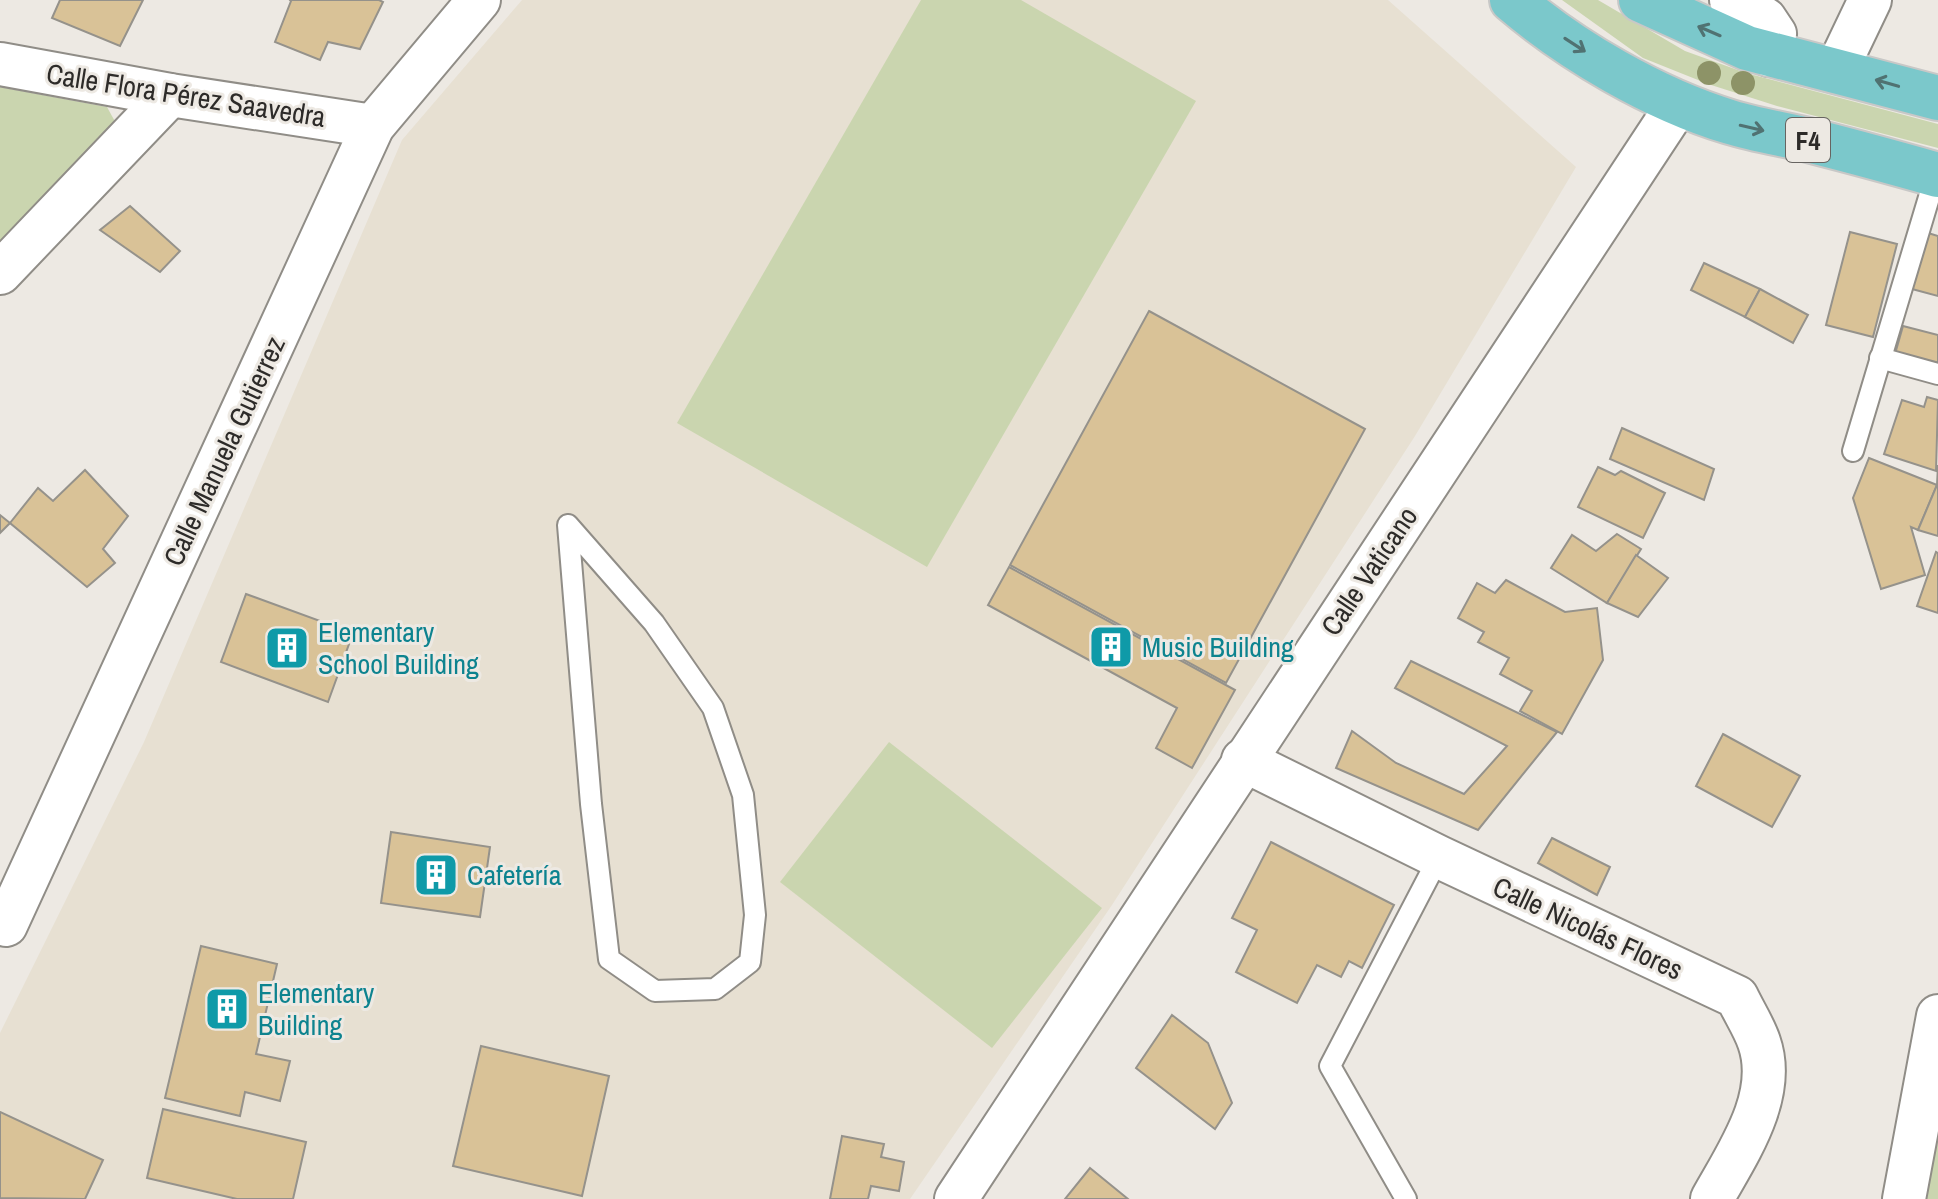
<svg xmlns="http://www.w3.org/2000/svg" width="1938" height="1199" viewBox="0 0 1938 1199" font-family="'Archivo Narrow',sans-serif">
<rect width="100%" height="100%" fill="#ede9e3"/>
<!-- built -->
<path fill="#e7e0d2" d="M 522,0 L 1388,0 L 1576,167 L 1415,436 L 1112,905 L 910,1199 L 0,1199 L 0,1033 L 144,742 L 402,140 Z"/>
<!-- green -->
<g fill="#cad5af">
<path d="M 921,0 L 1021,0 L 1196,101 L 927,567 L 677,423 Z"/>
<path d="M 1562,0 L 1598,0 L 1685,51 L 1746,73 L 1938,124 L 1938,148 L 1777,106 L 1708,84 L 1643,58 Z"/>
<path d="M 0,87 L 107,107 L 118,127 L 0,248 Z"/>
<path d="M 889,742 L 1102,908 L 992,1048 L 780,882 Z"/>
<path d="M 1938,1073 L 1938,1199 L 1921,1199 Z"/>
</g>
<!-- building -->
<g fill="#d9c297" stroke="#95928b" stroke-width="2">
<path d="M 60,0 L 143,0 L 120,46 L 52,18 Z"/>
<path d="M 290,0 L 379,0 L 383,2 L 360,49 L 328,42 L 320,60 L 275,42 L 291,1 Z"/>
<path d="M 130,206 L 180,251 L 160,272 L 100,230 Z"/>
<path d="M 1850,232 L 1897,244 L 1873,337 L 1826,325 Z"/>
<path d="M 1928,233 L 1938,236 L 1938,296 L 1912,289 Z"/>
<path d="M 1704,263 L 1760,289 L 1745,317 L 1691,290 Z"/>
<path d="M 1760,289 L 1808,315 L 1793,343 L 1745,317 Z"/>
<path d="M 1149,311 L 1365,429 L 1226,683 L 1010,565 Z"/>
<path d="M 1903,326 L 1938,335 L 1938,365 L 1895,354 Z"/>
<path d="M 1927,397 L 1938,400 L 1936,471 L 1884,454 L 1902,400 L 1924,407 Z"/>
<path d="M 1622,428 L 1714,469 L 1704,500 L 1610,459 Z"/>
<path d="M 1869,458 L 1937,485 L 1918,530 L 1911,527 L 1925,575 L 1881,589 L 1853,498 Z"/>
<path d="M 1938,465 L 1938,536 L 1918,530 L 1937,485 Z"/>
<path d="M 1598,467 L 1615,475 L 1621,471 L 1665,493 L 1643,538 L 1578,507 Z"/>
<path d="M 85,470 L 128,516 L 103,549 L 115,563 L 87,587 L 10,523 L 38,488 L 53,501 Z"/>
<path d="M 0,515 L 10,523 L 0,533 Z"/>
<path d="M 1617,534 L 1641,549 L 1607,603 L 1551,568 L 1572,535 L 1596,551 Z"/>
<path d="M 1936,552 L 1938,553 L 1938,613 L 1917,606 Z"/>
<path d="M 1636,555 L 1668,578 L 1638,617 L 1607,603 Z"/>
<path d="M 1009,567 L 1235,690 L 1192,768 L 1156,748 L 1177,708 L 988,605 Z"/>
<path d="M 1506,580 L 1565,612 L 1597,608 L 1603,660 L 1562,734 L 1520,711 L 1532,691 L 1500,674 L 1509,658 L 1478,642 L 1484,632 L 1458,618 L 1477,583 L 1495,593 Z"/>
<path d="M 246,594 L 353,633 L 328,702 L 221,662 Z"/>
<path d="M 1411,661 L 1557,732 L 1478,830 L 1336,768 L 1352,731 L 1396,763 L 1464,794 L 1507,746 L 1395,688 Z"/>
<path d="M 1723,734 L 1800,776 L 1772,827 L 1696,786 Z"/>
<path d="M 391,832 L 490,847 L 480,917 L 381,903 Z"/>
<path d="M 1552,838 L 1610,867 L 1597,895 L 1538,863 Z"/>
<path d="M 1271,842 L 1394,905 L 1362,968 L 1349,961 L 1341,977 L 1317,965 L 1297,1003 L 1236,972 L 1257,930 L 1232,918 Z"/>
<path d="M 201,946 L 277,964 L 256,1054 L 290,1061 L 280,1101 L 245,1092 L 240,1116 L 165,1098 Z"/>
<path d="M 1172,1015 L 1208,1043 L 1232,1103 L 1215,1129 L 1136,1068 Z"/>
<path d="M 481,1046 L 609,1076 L 582,1196 L 453,1166 Z"/>
<path d="M 163,1109 L 306,1142 L 293,1199 L 237,1199 L 147,1178 Z"/>
<path d="M 0,1112 L 103,1160 L 85,1199 L 0,1198 Z"/>
<path d="M 842,1136 L 884,1144 L 881,1157 L 904,1162 L 899,1191 L 871,1186 L 868,1199 L 830,1199 Z"/>
<path d="M 1090,1168 L 1128,1199 L 1065,1199 Z"/>
</g>
<g fill="none" stroke-linecap="round" stroke-linejoin="round">
<!-- service casing -->
<g stroke="#908d87" stroke-width="24">
<g id="service">
<path d="M 1880,358 L 1938,374"/>
<path d="M 1853,451 L 1936,174"/>
<path d="M 568,525 L 654,623 L 713,708 L 743,795 L 755,915 L 750,962 L 715,989 L 655,991 L 609,959 L 591,804 Z"/>
<path d="M 1406,1199 L 1330,1066 L 1439,857"/>
</g>
</g>
<!-- minor casing -->
<g stroke="#908d87" stroke-width="46">
<g id="minor">
<path d="M 1731,0 L 1765,19 L 1775,34 L 1769,55"/>
<path d="M 0,64 L 170,95 L 373,126"/>
<path d="M 1837,69 L 1870,0"/>
<path d="M 0,273 L 170,95"/>
<path d="M 1243,760 L 1439,857 L 1737,997 C 1744,1012 1754,1027 1759,1042 C 1778,1096 1737,1154 1712,1199"/>
<path d="M 0,920 L 6,925 L 373,126 L 479,0"/>
<path d="M 956,1199 L 1678,104"/>
<path d="M 1904,1199 L 1938,1016"/>
</g>
</g>
<!-- trunk casing -->
<g stroke="#c8c8c7" stroke-width="48">
<g id="trunk">
<path d="M 1512,0 C 1572,51 1654,99 1730,122 C 1759,131 1790,135 1820,143 C 1859,153 1899,164 1938,175"/>
<path d="M 1641,0 L 1747,48 L 1938,98"/>
</g>
</g>
<!-- service -->
<use href="#service" stroke="#fff" stroke-width="20"/>
<!-- minor -->
<use href="#minor" stroke="#fff" stroke-width="42"/>
<!-- trunk -->
<use href="#trunk" stroke="#7bc8cb" stroke-width="44"/>
</g>
<!-- trees -->
<g fill="#8d9367">
<circle cx="1709" cy="73" r="12"/>
<circle cx="1743" cy="83" r="12"/>
</g>
<!-- one-way arrows -->
<defs><path id="oneway-shaft" d="M-6 0H5M1.5-3L5.5 0L1.5 3" fill="none" stroke-width="1.6" stroke-linecap="round" stroke-linejoin="round" transform="scale(2)"/></defs>
<g stroke="#507272">
<use href="#oneway-shaft" transform="translate(1709 31) rotate(-157)"/>
<use href="#oneway-shaft" transform="translate(1575 45) rotate(33)"/>
<use href="#oneway-shaft" transform="translate(1887 83) rotate(-164)"/>
<use href="#oneway-shaft" transform="translate(1752 128) rotate(13)"/>
</g>
<!-- icons -->
<defs>
<g id="building-square" transform="scale(2.3)"><rect x="-9" y="-9" width="18" height="18" rx="4" fill="#0f9aa8" stroke="#ede9e3"/><path d="M-4-6H4V6H1V3H-1V6H-4ZM-2.5-4.3h1.7v1.8h-1.7ZM.8-4.3h1.7v1.8H.8ZM-2.5-1h1.7V.8h-1.7ZM.8-1h1.7V.8H.8Z" fill="#fff"/></g>
</defs>
<g fill-rule="evenodd">
<use href="#building-square" x="1111" y="647"/>
<use href="#building-square" x="287" y="648"/>
<use href="#building-square" x="436" y="875"/>
<use href="#building-square" x="227" y="1009"/>
</g>
<g text-anchor="middle" dominant-baseline="central" stroke-width="6" stroke-linejoin="round" paint-order="stroke">
<!-- shield labels -->
<rect fill="#ede9e3" stroke="#676461" stroke-width="2" x="1786" y="118" width="44" height="44" rx="6"/>
<g font-size="26" font-weight="bold" fill="#2d2b29">
<text x="1808" y="140">F4</text>
</g>
<!-- street labels -->
<g font-size="28" fill="#2d2b29" stroke="#ede9e3">
<text transform="translate(186 95) rotate(9)">Calle Flora Pérez Saavedra</text>
<text transform="translate(224 451) rotate(-65)">Calle Manuela Gutierrez</text>
<text transform="translate(1369 571) rotate(-56)">Calle Vaticano</text>
<text transform="translate(1588 928) rotate(25)">Calle Nicolás Flores</text>
</g>
<!-- culture labels -->
<g font-size="28" fill="#0d838f" stroke="#ede9e3" text-anchor="start">
<text x="318" y="632">Elementary<tspan x="318" dy="32">School Building</tspan></text>
<text x="1142" y="647">Music Building</text>
<text x="467" y="875">Cafetería</text>
<text x="258" y="993">Elementary<tspan x="258" dy="32">Building</tspan></text>
</g>
</g>
</svg>
